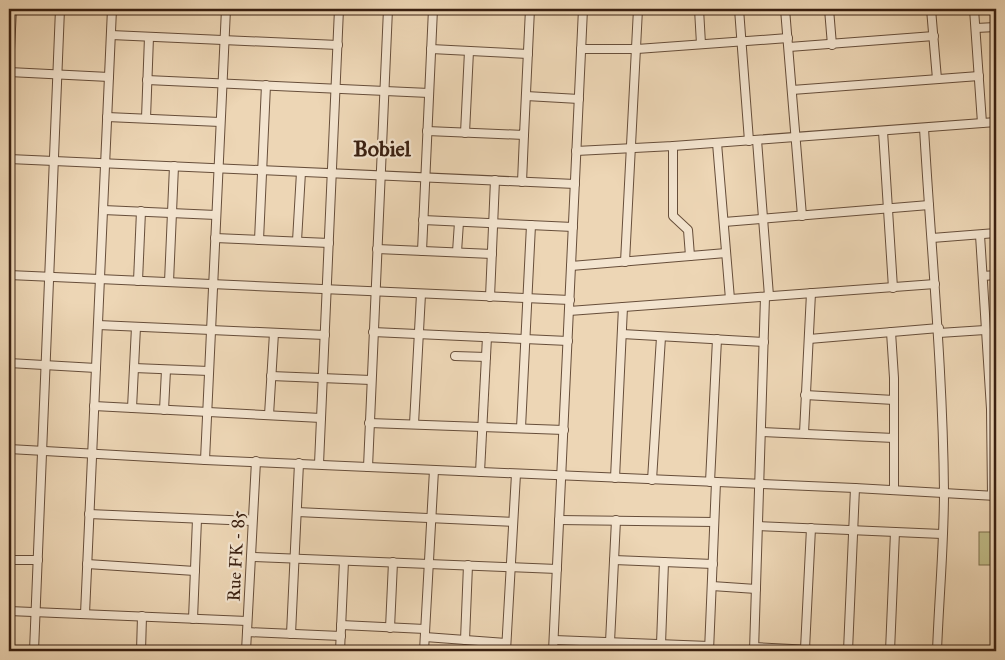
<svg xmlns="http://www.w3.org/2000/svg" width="1005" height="660" viewBox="0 0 1005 660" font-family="'IM FELL Great Primer',serif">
<rect width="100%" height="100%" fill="#edd6b5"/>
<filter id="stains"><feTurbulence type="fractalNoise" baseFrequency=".004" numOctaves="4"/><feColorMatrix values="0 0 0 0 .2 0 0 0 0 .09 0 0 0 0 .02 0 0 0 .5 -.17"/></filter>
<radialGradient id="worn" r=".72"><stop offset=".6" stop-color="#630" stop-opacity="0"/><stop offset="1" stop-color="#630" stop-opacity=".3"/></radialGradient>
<!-- green -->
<rect fill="#c0bc88" stroke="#7d6e4c" x="979" y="532" width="17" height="33"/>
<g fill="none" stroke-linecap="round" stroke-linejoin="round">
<!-- minor casing -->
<g stroke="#674e3a" stroke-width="10">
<g id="minor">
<path d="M 699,9 L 701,44"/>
<path d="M 739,9 L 749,141"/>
<path d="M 785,9 L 802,216"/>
<path d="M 829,9 L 832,45"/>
<path d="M 931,9 L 937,79"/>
<path d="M 974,9 L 982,123"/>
<path d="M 976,28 L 996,27"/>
<path d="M 111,35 L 338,45"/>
<path d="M 789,47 L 934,36"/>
<path d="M 431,49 L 528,54"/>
<path d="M 581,49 L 637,49 L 788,38"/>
<path d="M 9,69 L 12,9"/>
<path d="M 9,72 L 109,77"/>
<path d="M 147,80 L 429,93"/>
<path d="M 792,90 L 979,76"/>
<path d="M 526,96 L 579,99"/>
<path d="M 107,117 L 220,122"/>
<path d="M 146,118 L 149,37"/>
<path d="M 924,128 C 931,249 943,370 944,492 C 944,545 939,598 937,651"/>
<path d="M 427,131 L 524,135 L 530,9"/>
<path d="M 883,131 L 893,288"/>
<path d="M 465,133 L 469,51"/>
<path d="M 757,140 L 769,296"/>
<path d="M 717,143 L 730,299"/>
<path d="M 673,146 L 673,216 L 688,230 L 690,256"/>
<path d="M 576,151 L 673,146 L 996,122"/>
<path d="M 9,159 L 575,184"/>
<path d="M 522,182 L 524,135"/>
<path d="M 103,210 L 216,215"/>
<path d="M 423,220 L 573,227"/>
<path d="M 724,222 L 929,205"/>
<path d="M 980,235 L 991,409 L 992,496"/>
<path d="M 215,238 L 329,243"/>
<path d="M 932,238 L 996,233"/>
<path d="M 259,240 L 266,85"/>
<path d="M 297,241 L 301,172"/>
<path d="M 377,249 L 492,254"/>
<path d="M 422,251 L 433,9"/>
<path d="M 457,252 L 459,222"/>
<path d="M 625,262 L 638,9"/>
<path d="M 571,266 L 726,253"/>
<path d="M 9,275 L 570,300"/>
<path d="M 983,276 L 996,275"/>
<path d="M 138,281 L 141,211"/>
<path d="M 169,282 L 174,166"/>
<path d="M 490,297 L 495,180"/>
<path d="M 569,311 L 935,284"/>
<path d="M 98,325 L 325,335"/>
<path d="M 373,332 L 568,341"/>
<path d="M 891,332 L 894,378 L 894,490"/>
<path d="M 939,333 L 985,330"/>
<path d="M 622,334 L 764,342"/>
<path d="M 809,339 L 939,328"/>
<path d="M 455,356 L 486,357"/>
<path d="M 9,363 L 96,368"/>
<path d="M 134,368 L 209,371"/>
<path d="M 271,376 L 371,380"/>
<path d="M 805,395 L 894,400"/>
<path d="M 94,406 L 321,418"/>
<path d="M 132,408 L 136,327"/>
<path d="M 164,410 L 166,370"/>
<path d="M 269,415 L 274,333"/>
<path d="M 369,423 L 564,430"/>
<path d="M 414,424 L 421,294"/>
<path d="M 521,428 L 531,225"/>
<path d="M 761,432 L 894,438"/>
<path d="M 804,433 L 811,293"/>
<path d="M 9,449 L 205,460 L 855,488 L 996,496"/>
<path d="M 205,460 L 226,9"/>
<path d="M 319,464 L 339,9"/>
<path d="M 368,467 L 388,9"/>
<path d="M 480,472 L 487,337"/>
<path d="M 615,478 L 623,307"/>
<path d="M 652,480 L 661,337"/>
<path d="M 710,482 L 717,339"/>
<path d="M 297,512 L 513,522"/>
<path d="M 89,514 L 252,521"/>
<path d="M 559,520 L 714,522"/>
<path d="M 758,526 L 942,534"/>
<path d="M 251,557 L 557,569"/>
<path d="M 9,560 L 38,560"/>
<path d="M 614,560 L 713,564"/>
<path d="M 87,564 L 195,571"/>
<path d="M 712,586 L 756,589"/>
<path d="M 9,611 L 247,621"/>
<path d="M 85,614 L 112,9"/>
<path d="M 193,619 L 197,519"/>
<path d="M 341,625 L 425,629"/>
<path d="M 390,628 L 393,562"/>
<path d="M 247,632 L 341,636"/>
<path d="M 291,634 L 299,463"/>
<path d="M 425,637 L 506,643"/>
<path d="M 465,640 L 468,565"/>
<path d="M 554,640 L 709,646"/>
<path d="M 610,642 L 616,520"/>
<path d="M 661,644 L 664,562"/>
<path d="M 754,647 L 832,651"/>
<path d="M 805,649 L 811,528"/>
<path d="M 34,651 L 60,9"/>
<path d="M 141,651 L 142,616"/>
<path d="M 246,651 L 256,461"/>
<path d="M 340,651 L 344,561"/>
<path d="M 424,651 L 434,470"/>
<path d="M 506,651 L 516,474"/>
<path d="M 553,651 L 583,9"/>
<path d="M 709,651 L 716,482"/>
<path d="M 754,651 L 765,297"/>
<path d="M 848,651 L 855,488"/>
<path d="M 890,651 L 895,532"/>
</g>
</g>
<!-- minor -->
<use href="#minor" stroke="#f3e4cf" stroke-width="8"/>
</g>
<g text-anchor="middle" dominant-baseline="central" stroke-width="4.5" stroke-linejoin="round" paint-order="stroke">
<!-- street labels -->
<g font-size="18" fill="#3a2011" stroke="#f3e4cf">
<text transform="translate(236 556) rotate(-87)">Rue FK - 85</text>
</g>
<!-- district labels -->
<g font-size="22" font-weight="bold" fill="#3a2011" stroke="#f3e4cf">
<text x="382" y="148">Bobiel</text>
</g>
</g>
<!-- margin -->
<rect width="1005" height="660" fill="none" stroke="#edd6b5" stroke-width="30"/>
<rect x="10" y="10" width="985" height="640" fill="none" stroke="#3a2011" stroke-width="2.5"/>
<rect x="15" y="15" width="975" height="630" fill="none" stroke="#3a2011"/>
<rect width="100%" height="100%" filter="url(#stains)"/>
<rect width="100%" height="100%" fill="url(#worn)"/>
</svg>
